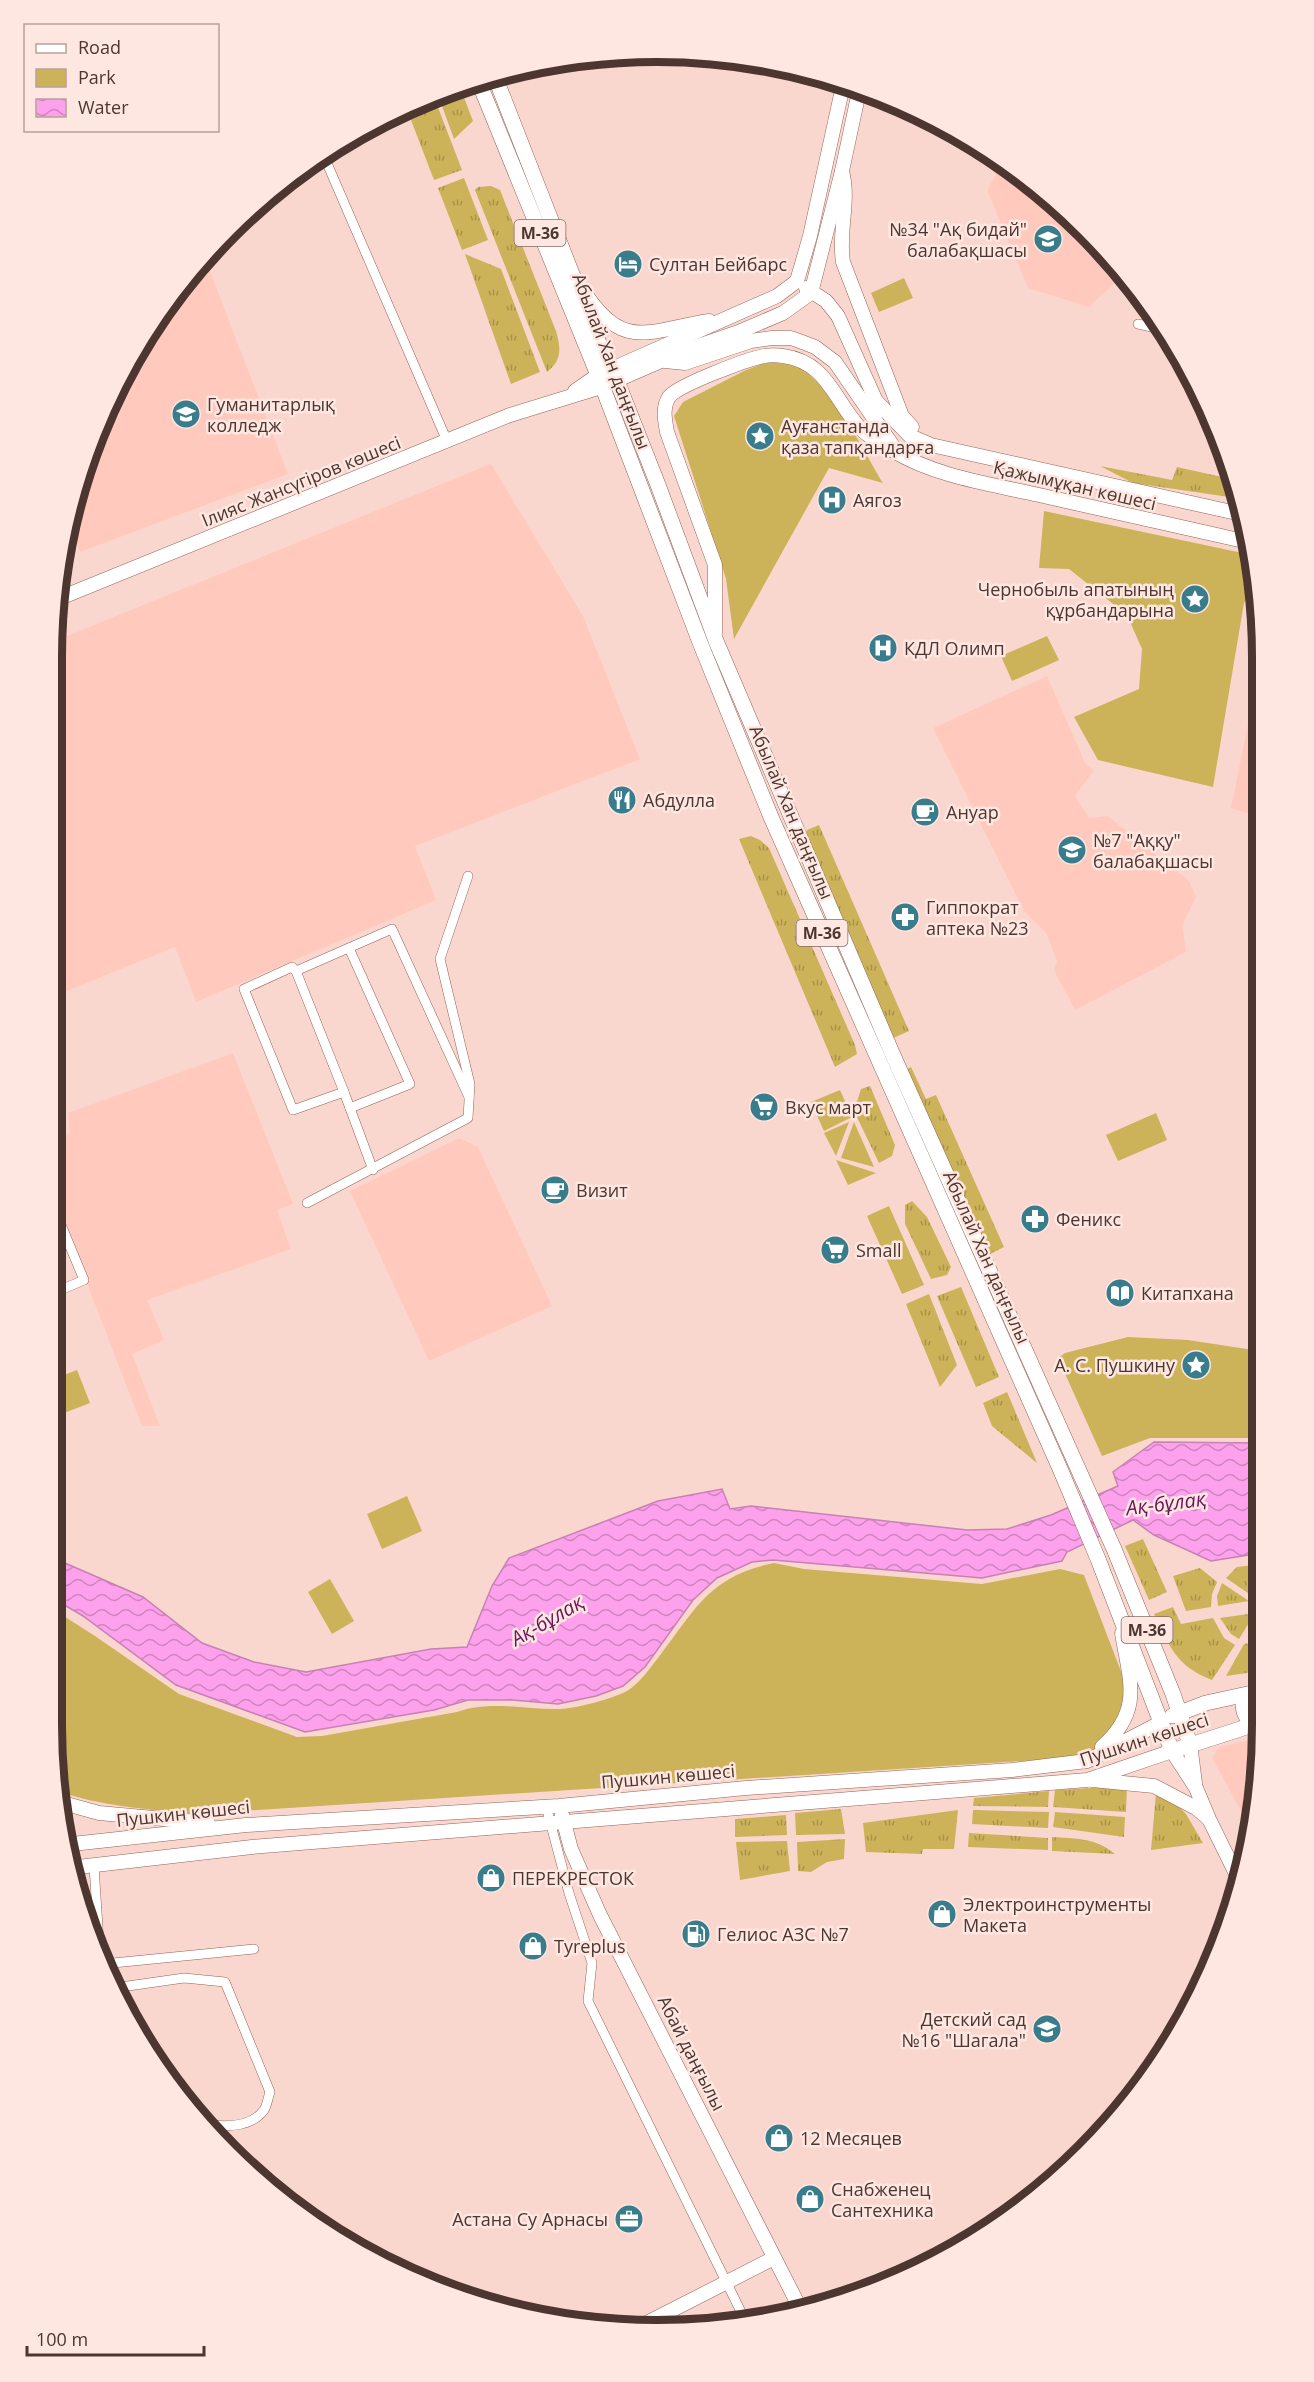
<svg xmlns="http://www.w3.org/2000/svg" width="1314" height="2382" viewBox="0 0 1314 2382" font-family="'Open Sans',sans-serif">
<defs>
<pattern id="grass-tufts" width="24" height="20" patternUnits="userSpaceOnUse" patternTransform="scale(1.5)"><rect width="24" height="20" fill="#ccb35a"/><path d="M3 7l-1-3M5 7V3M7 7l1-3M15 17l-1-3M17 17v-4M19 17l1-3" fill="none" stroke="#a8924b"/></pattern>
<pattern id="water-waves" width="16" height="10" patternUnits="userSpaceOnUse" patternTransform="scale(1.5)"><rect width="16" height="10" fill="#fda1ec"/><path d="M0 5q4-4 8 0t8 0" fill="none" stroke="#cf84c0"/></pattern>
</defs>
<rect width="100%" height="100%" fill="#fad7ce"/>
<!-- built -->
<g fill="#ffcabd">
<path d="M 1003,163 L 1057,202 L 1122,276 L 1089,307 L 1028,288 L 987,190 Z"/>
<path d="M 208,266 L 288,474 L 80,552 L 68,522 L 72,500 L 132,354 L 190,273 Z"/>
<path d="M 491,464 L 583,616 L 640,759 L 415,846 L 436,900 L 196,1002 L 175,947 L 52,997 L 52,642 Z"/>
<path d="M 1258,675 L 1259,817 L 1231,808 Z"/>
<path d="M 1047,676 L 1085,763 L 1094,770 L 1075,796 L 1089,818 L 1108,816 L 1189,881 L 1196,897 L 1182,925 L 1186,952 L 1075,1010 L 1054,970 L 1057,961 L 1046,933 L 1024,911 L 933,728 Z"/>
<path d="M 233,1053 L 293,1204 L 277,1210 L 291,1249 L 147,1300 L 164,1340 L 132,1354 L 160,1426 L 142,1426 L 52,1193 L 52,1141 L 70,1133 L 68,1113 Z"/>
<path d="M 459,1138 L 478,1147 L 552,1306 L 429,1361 L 350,1191 Z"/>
<path d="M 1262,1737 L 1262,1764 L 1251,1829 L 1212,1758 L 1219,1747 Z"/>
</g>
<!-- grass -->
<g fill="url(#grass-tufts)">
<path d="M 460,87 L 473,121 L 454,139 L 438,95 Z"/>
<path d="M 434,97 L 462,170 L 434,180 L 406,107 Z"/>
<path d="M 464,178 L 488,240 L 462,250 L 438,188 Z"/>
<path d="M 491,186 L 500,190 L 556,331 C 561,349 562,360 547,372 L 475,190 L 478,187 Z"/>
<path d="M 465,254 L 501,269 L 540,372 L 511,384 Z"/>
<path d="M 1100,466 L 1172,480 L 1177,467 L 1231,479 L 1236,498 L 1133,483 Z"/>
<path d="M 819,825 L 909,1031 L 891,1039 L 804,836 L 807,830 Z"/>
<path d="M 751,836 L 760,840 L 769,848 L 855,1045 L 857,1054 L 835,1067 L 739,839 Z"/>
<path d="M 911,1067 L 926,1099 L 936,1095 L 1004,1247 L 990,1254 L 904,1071 Z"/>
<path d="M 870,1086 L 895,1145 L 892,1156 L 879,1163 L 854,1111 L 861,1089 Z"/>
<path d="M 912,1201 L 927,1217 L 951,1267 L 947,1275 L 931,1279 L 905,1224 L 905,1205 Z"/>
<path d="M 961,1287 L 999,1377 L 976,1387 L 937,1296 Z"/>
<path d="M 929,1294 L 957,1365 L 940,1387 L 906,1304 Z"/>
<path d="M 1007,1392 L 1037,1463 L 992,1426 L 983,1403 Z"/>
<path d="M 1143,1539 L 1167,1592 L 1149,1600 L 1125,1546 Z"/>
<path d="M 1261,1564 L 1261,1599 L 1258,1600 L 1226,1578 L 1237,1567 Z"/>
<path d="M 1200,1568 L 1217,1582 L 1212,1594 L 1211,1607 L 1186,1611 L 1173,1576 Z"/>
<path d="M 1222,1583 L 1249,1601 L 1218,1606 L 1217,1596 Z"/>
<path d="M 1173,1607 L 1181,1624 L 1213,1618 L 1224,1638 L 1235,1645 L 1212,1680 C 1176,1666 1170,1647 1154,1614 Z"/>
<path d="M 1255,1613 L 1239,1639 L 1231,1634 L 1220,1618 Z"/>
<path d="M 1261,1641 L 1261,1671 L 1226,1676 L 1244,1644 Z"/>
<path d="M 1127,1786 L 1126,1812 L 1053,1807 L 1055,1790 Z"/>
<path d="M 1049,1791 L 1048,1807 L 973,1806 L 974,1798 Z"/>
<path d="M 1156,1793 L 1174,1801 L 1186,1814 L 1203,1843 L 1151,1850 Z"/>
<path d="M 841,1809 L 845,1834 L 796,1835 L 795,1813 Z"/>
<path d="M 958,1810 L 954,1849 L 923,1849 L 922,1854 L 866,1852 L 863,1823 Z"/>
<path d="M 973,1810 L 1049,1812 L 1048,1828 L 972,1824 Z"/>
<path d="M 1055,1812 L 1125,1817 L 1124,1837 L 1053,1827 Z"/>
<path d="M 786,1815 L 787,1835 L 735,1837 L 735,1819 Z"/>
<path d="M 969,1833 L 1048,1838 L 1048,1850 L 968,1847 Z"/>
<path d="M 1052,1837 C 1076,1839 1095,1837 1115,1854 L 1052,1851 Z"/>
<path d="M 845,1839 L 844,1859 L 827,1862 L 811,1872 L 798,1871 L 797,1842 Z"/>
<path d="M 787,1841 L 790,1871 L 740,1880 L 736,1842 Z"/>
</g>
<!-- park -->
<g fill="#ccb35a">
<path d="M 904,278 L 913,298 L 879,312 L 871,293 Z"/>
<path d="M 768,362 C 777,363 788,364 796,367 C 831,381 863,451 883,483 L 829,468 L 734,639 L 726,579 L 674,416 L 683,402 L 746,370 Z"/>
<path d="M 1044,511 L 1252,555 L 1258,580 L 1244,603 L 1213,787 L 1098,760 L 1074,717 L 1139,689 L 1142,649 L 1127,615 L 1069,569 L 1039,568 Z"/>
<path d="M 1047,636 L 1059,660 L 1012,681 L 1001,656 Z"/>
<path d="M 840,1090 L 852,1117 L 824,1131 L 811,1102 Z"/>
<path d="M 1156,1113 L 1167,1140 L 1118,1161 L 1106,1135 Z"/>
<path d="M 849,1122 L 836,1156 L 824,1133 Z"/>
<path d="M 854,1122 L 874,1167 L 841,1158 Z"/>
<path d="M 836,1160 L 876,1173 L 848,1185 Z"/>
<path d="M 889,1206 L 924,1285 L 902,1294 L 867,1216 Z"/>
<path d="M 1128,1337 L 1188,1340 L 1260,1351 L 1261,1438 L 1150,1438 L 1102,1456 L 1058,1358 L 1065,1353 Z"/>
<path d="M 77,1370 L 90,1403 L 51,1418 L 51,1380 Z"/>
<path d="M 407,1496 L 422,1531 L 382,1549 L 367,1514 Z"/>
<path d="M 774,1563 L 804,1569 L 982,1584 L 1060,1569 L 1084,1575 L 1127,1687 L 1117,1728 L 1086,1757 L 195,1814 C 155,1810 94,1806 57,1790 L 51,1725 L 51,1608 L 95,1636 L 179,1694 L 297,1737 L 322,1736 L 457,1712 C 491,1700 525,1710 561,1709 C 577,1708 612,1699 627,1691 C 640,1683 649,1669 658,1658 C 695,1610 709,1576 774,1563 Z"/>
<path d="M 330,1579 L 354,1621 L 332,1634 L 308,1592 Z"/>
</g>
<!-- water -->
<path fill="url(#water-waves)" stroke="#c881b4" stroke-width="1.5" d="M 1154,1442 L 1261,1443 L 1261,1553 L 1211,1561 L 1154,1535 L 1133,1520 L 1067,1552 L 1062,1561 L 982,1578 L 773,1560 L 752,1562 L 717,1578 L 693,1600 L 645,1667 L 623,1686 L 596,1696 L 558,1704 L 513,1700 L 468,1700 L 434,1710 L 305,1732 L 176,1685 L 83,1616 L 51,1597 L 51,1557 L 143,1597 L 202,1643 L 254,1662 L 306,1672 L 431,1649 L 467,1647 L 492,1586 L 509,1558 L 658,1501 L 722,1489 L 730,1509 L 751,1506 L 967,1530 L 1007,1529 L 1051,1515 L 1118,1486 L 1113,1472 Z"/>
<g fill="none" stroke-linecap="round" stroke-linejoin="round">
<!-- street casing -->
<g stroke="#946256" stroke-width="10">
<g id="street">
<path d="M 323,154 L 447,441"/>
<path d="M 1138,324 L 1166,330"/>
<path d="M 349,948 L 410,1084 L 350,1108"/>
<path d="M 296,971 L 344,1092 L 293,1110 L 244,989 L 292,967 L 296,971 L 392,929 L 469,1097"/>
<path d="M 344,1092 L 373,1170"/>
<path d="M 307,1203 L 468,1118 L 470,1084 L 440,959 L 468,876"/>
<path d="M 51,1294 L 84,1280 L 52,1203"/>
<path d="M 546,1806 L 569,1893 L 592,1963 L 588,2001 L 746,2322"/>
<path d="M 94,1866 L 100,1958"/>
<path d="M 103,1964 L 254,1949"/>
<path d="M 114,1988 L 184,1978 L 225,1982 L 270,2092 C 268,2097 267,2106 264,2110 C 251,2128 223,2127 204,2124"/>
<path d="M 122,2005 L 128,2011 L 160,2070"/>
</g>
</g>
<!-- secondary casing -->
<g stroke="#946256" stroke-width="15">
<g id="secondary">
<path d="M 842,171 C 850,201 838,232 843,262 L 902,416 L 912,427"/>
<path d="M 806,288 L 826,301 L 838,316 L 880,410"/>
<path d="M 583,290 C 623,353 649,330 709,321"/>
<path d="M 811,293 L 842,171 L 860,87"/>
<path d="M 665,361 L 685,363 L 751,341 L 772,338 L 791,338 L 802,342 L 815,347 L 835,362 L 895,449"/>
<path d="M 575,391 L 598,375 L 777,296 L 797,281 L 810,236 L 844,81"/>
<path d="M 877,402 L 910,436 L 931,445 L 1241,514"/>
<path d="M 55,600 L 510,415 L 601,387 L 686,350 L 741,331 L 783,313 L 811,293"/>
<path d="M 715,633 L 715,565 L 667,432 C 665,420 662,408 669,397 C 678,385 748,359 764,356 C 770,355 777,355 783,356 C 827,362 833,398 859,427 C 868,437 880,443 892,450 C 936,477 991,484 1039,495 C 1109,511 1179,526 1248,542"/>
<path d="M 1190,1744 L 1195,1783"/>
<path d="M 1102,1747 C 1143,1710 1130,1682 1122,1633"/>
<path d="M 1092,1780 L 1154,1786 L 1196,1808 L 1208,1818"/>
<path d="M 59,1802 L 99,1813 L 208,1823"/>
<path d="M 562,1815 L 571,1849 L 600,1915 L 802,2312"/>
<path d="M 63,1845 L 246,1825 L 559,1806 L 746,1788 L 1012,1770 L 1087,1761 L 1162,1722"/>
<path d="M 69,1868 L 252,1847 L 1087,1780 L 1172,1751 L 1196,1788 L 1209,1819 L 1241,1884"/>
<path d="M 633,2330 L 774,2258"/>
</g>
</g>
<!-- primary casing -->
<g stroke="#946256" stroke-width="16">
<g id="primary">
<path d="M 494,74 L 602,351 L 617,381 L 658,485 L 716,641 L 892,1053 L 1114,1549 L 1173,1694 L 1190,1744"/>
<path d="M 478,80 L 598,375 L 701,645 L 771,817 L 1061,1471 L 1098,1559 L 1172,1751 L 1262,1722"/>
<path d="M 1251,1694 L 1243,1705 C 1244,1716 1247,1719 1256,1724"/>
<path d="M 1172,1716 L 1206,1703 L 1261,1691"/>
</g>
</g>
<!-- street -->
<use href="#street" stroke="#fff" stroke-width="9"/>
<!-- secondary -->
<use href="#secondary" stroke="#fff" stroke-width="14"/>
<!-- primary -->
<use href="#primary" stroke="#fff" stroke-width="15"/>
</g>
<!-- icons -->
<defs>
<g id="school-disc" transform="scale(1.5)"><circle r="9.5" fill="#397d8c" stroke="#ffe7e1"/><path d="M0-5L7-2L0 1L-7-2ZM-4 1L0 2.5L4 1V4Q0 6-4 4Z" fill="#fff"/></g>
<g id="hotel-disc" transform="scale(1.5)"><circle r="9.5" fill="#397d8c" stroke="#ffe7e1"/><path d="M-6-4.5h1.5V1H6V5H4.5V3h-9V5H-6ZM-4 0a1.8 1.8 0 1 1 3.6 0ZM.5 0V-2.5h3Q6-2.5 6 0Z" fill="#fff"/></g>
<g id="university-disc" transform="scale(1.5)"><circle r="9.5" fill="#397d8c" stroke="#ffe7e1"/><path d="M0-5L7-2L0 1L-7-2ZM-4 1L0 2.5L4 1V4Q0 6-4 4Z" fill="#fff"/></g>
<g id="sight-disc" transform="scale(1.5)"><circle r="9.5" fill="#397d8c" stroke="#ffe7e1"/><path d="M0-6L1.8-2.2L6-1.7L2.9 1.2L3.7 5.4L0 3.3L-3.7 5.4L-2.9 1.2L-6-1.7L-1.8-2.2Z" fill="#fff"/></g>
<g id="hospital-disc" transform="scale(1.5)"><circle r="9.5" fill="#397d8c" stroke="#ffe7e1"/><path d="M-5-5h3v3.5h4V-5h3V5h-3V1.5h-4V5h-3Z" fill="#fff"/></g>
<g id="restaurant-disc" transform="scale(1.5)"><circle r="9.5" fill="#397d8c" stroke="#ffe7e1"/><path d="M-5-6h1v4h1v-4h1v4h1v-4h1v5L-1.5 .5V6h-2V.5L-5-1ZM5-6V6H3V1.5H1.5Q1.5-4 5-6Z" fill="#fff"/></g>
<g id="cafe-disc" transform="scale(1.5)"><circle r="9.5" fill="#397d8c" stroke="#ffe7e1"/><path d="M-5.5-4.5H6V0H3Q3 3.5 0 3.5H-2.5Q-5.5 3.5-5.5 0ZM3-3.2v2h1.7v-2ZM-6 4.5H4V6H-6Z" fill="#fff"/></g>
<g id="pharmacy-disc" transform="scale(1.5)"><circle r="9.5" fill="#397d8c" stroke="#ffe7e1"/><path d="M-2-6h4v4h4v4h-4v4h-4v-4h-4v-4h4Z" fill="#fff"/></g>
<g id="supermarket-disc" transform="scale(1.5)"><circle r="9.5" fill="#397d8c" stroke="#ffe7e1"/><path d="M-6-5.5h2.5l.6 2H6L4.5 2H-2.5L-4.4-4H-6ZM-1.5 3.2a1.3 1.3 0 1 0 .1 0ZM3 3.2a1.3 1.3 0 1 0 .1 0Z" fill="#fff"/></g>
<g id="library-disc" transform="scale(1.5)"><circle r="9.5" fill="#397d8c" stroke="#ffe7e1"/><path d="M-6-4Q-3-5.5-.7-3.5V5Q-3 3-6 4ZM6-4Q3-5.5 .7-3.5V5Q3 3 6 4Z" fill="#fff"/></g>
<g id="shop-disc" transform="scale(1.5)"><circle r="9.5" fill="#397d8c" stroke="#ffe7e1"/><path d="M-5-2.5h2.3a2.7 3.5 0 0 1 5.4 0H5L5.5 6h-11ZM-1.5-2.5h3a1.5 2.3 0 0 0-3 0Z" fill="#fff"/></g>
<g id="fuel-disc" transform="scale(1.5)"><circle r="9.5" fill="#397d8c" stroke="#ffe7e1"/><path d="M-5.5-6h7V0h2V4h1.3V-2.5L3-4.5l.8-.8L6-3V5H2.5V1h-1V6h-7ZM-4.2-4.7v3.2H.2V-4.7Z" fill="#fff"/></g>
<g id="office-disc" transform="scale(1.5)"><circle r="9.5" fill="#397d8c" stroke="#ffe7e1"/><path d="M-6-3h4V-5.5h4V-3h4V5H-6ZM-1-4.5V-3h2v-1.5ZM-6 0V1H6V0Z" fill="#fff"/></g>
</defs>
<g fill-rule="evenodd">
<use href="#school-disc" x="1048" y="239"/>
<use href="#hotel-disc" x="628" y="264"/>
<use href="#university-disc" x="186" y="414"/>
<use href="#sight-disc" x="760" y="436"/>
<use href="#hospital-disc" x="832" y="500"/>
<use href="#sight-disc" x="1195" y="599"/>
<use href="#hospital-disc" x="883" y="648"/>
<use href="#restaurant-disc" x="622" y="800"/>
<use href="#cafe-disc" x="925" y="812"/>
<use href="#school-disc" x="1072" y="850"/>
<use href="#pharmacy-disc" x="905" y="917"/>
<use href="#supermarket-disc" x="764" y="1107"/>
<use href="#cafe-disc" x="555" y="1190"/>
<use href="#pharmacy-disc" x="1035" y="1219"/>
<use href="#supermarket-disc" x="835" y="1250"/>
<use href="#library-disc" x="1120" y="1293"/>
<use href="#sight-disc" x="1196" y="1365"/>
<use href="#shop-disc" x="491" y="1878"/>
<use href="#shop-disc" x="942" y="1914"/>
<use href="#fuel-disc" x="696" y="1934"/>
<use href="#shop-disc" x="533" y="1946"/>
<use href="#school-disc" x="1047" y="2029"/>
<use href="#shop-disc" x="779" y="2138"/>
<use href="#shop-disc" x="810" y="2199"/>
<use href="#office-disc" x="629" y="2219"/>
</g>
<g text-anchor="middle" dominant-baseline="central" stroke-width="5" stroke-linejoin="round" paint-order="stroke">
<!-- shield labels -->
<g fill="#ffe7e1" stroke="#826b65" stroke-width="1.5">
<rect x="514.5" y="220" width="51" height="26" rx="4.5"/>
<rect x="796.5" y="920" width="51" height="26" rx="4.5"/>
<rect x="1121.5" y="1617" width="51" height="26" rx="4.5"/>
</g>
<g font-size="16" font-weight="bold" fill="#4d3630">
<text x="540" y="233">M-36</text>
<text x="822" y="933">M-36</text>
<text x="1147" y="1630">M-36</text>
</g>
<!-- poi labels -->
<g font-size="18" fill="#4d3630" stroke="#ffe7e1" text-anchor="start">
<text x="1027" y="229" text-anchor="end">№34 "Ақ бидай"<tspan x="1027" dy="21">балабақшасы</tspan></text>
<text x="649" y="264">Султан Бейбарс</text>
<text x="207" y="404">Гуманитарлық<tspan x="207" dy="21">колледж</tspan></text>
<text x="781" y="426">Ауғанстанда<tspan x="781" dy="21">қаза тапқандарға</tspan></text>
<text x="853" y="500">Аягоз</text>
<text x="1174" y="589" text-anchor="end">Чернобыль апатының<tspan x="1174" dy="21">құрбандарына</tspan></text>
<text x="904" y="648">КДЛ Олимп</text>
<text x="643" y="800">Абдулла</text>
<text x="946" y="812">Ануар</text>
<text x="1093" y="840">№7 "Аққу"<tspan x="1093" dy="21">балабақшасы</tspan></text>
<text x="926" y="907">Гиппократ<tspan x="926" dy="21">аптека №23</tspan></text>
<text x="785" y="1107">Вкус март</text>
<text x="576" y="1190">Визит</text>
<text x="1056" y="1219">Феникс</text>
<text x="856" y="1250">Small</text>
<text x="1141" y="1293">Китапхана</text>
<text x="1175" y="1365" text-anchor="end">А. С. Пушкину</text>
<text x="512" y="1878">ПЕРЕКРЕСТОК</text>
<text x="963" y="1904">Электроинструменты<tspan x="963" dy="21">Макета</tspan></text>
<text x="717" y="1934">Гелиос АЗС №7</text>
<text x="554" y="1946">Tyreplus</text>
<text x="1026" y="2019" text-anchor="end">Детский сад<tspan x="1026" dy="21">№16 "Шагала"</tspan></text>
<text x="800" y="2138">12 Месяцев</text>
<text x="831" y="2189">Снабженец<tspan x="831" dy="21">Сантехника</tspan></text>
<text x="608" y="2219" text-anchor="end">Астана Су Арнасы</text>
</g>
<!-- street labels -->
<g font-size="18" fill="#4d3630" stroke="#ffe7e1">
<text transform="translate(612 361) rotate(69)">Абылай Хан даңғылы</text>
<text transform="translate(301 481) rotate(-22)">Ілияс Жансүгіров көшесі</text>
<text transform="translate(1075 485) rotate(13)">Қажымұқан көшесі</text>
<text transform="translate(792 812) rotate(67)">Абылай Хан даңғылы</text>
<text transform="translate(987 1257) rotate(66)">Абылай Хан даңғылы</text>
<text transform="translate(1144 1739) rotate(-18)">Пушкин көшесі</text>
<text transform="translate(668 1776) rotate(-5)">Пушкин көшесі</text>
<text transform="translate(183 1813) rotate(-6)">Пушкин көшесі</text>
<text transform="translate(692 2053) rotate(63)">Абай даңғылы</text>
</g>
<!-- water labels -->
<g font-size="20" font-style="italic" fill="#67175d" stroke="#ffe7e1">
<text transform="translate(1166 1503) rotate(-7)">Ақ-бұлақ</text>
<text transform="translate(547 1620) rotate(-30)">Ақ-бұлақ</text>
</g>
</g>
<!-- crop -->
<path d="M0 0H1314V2382H0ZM657 62H657A595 595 0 0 1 1252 657V1725A595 595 0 0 1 657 2320H657A595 595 0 0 1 62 1725V657A595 595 0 0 1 657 62Z" fill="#ffe7e1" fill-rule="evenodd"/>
<path fill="none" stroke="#4d3630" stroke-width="8" d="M657 62H657A595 595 0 0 1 1252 657V1725A595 595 0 0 1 657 2320H657A595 595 0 0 1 62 1725V657A595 595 0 0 1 657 62Z"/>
<!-- legend -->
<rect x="24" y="24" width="195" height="108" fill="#ffe7e1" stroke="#b8a09a" stroke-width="1.5"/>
<rect x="36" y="44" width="30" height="9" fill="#ffffff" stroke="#b8a09a" stroke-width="1.5"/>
<text x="78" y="54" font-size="18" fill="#4d3630">Road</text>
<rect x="36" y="69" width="30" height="18" fill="#ccb35a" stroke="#b8a09a" stroke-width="1.5"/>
<text x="78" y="84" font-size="18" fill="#4d3630">Park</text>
<rect x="36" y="99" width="30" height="18" fill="url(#water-waves)" stroke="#b8a09a" stroke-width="1.5"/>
<text x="78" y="114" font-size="18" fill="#4d3630">Water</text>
<!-- scale -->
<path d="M27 2346v9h177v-9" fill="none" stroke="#4d3630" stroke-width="3"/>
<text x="36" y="2346" font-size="18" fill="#4d3630" stroke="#ffe7e1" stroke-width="4.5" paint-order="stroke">100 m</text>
</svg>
